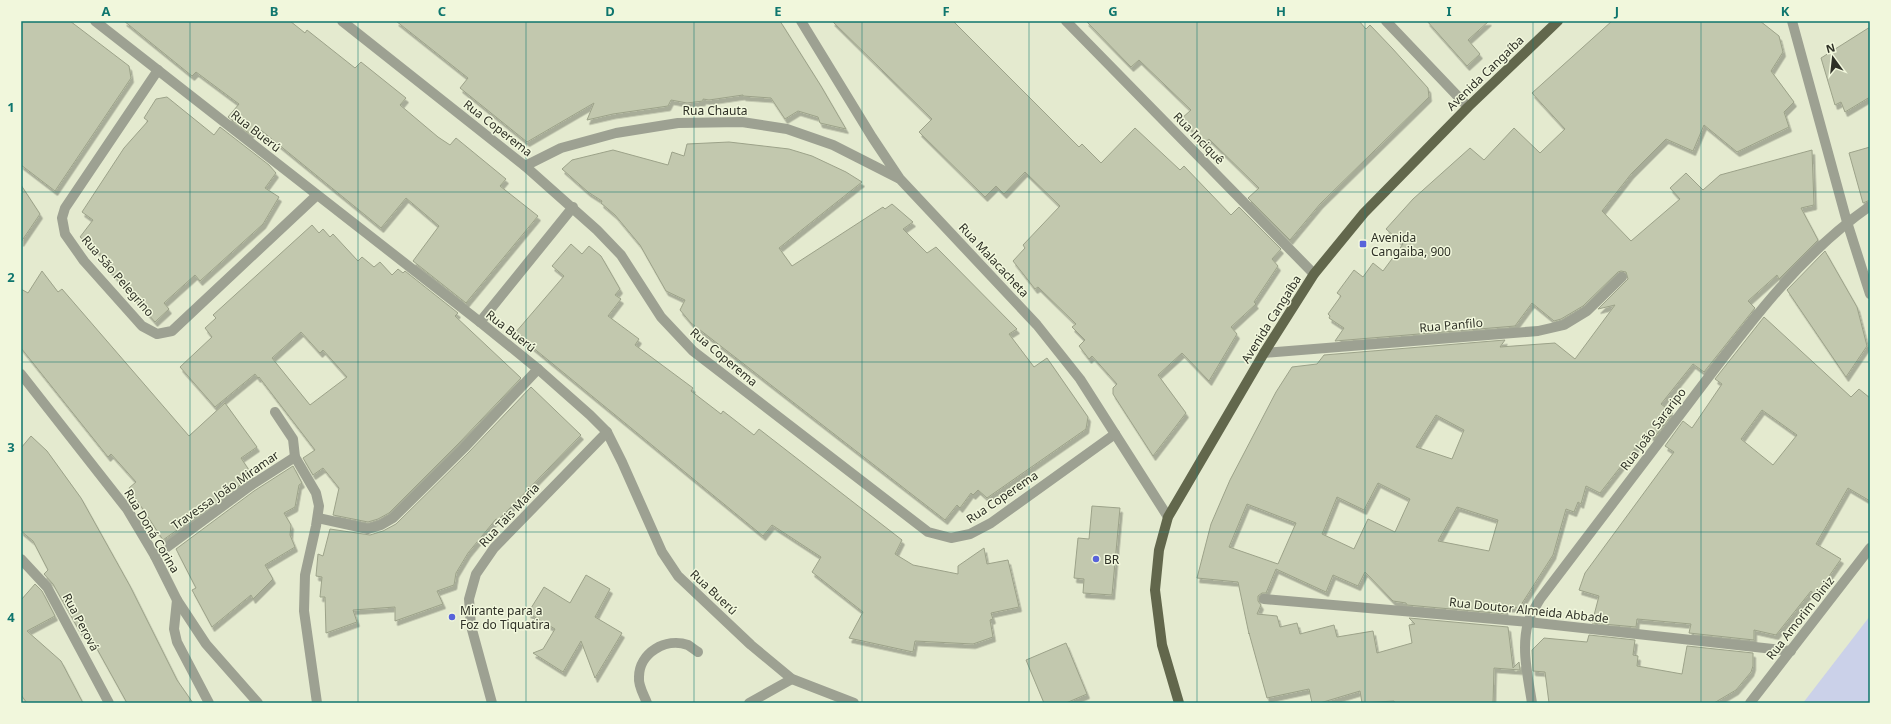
<svg xmlns="http://www.w3.org/2000/svg" width="1891" height="724" viewBox="0 0 1891 724" font-family="'Noto Sans',sans-serif">
<defs>
<filter id="shadow"><feDropShadow dx="2.5" dy="4.5" stdDeviation="0" flood-color="#0004"/></filter>
</defs>
<rect width="100%" height="100%" fill="#e4eacf"/>
<!-- green -->
<path fill="#cbd1e9" d="M 1870,616 L 1870,702 L 1803,703 Z"/>
<!-- building -->
<g fill="#c2c8ae" stroke="#9ca289" fill-rule="evenodd" filter="url(#shadow)">
<path d="M 21,21 L 70,21 L 129,66 L 131,78 L 55,191 L 21,165 Z"/>
<path d="M 124,21 L 290,21 L 305,33 L 307,30 L 355,68 L 361,62 L 406,98 L 400,105 L 438,137 L 450,145 L 456,138 L 506,179 L 500,186 L 538,216 L 466,303 L 413,261 L 439,226 L 406,198 L 381,228 L 257,127 L 250,134 L 228,117 L 239,104 L 196,72 L 192,76 Z"/>
<path d="M 396,21 L 780,21 L 821,86 L 846,129 L 820,123 L 818,117 L 798,111 L 785,119 L 771,98 L 743,96 L 743,95 L 709,100 L 703,99 L 703,101 L 687,103 L 671,100 L 668,106 L 613,114 L 587,120 L 594,103 L 527,142 L 460,88 L 468,78 Z"/>
<path d="M 832,21 L 953,21 L 1079,147 L 1082,144 L 1101,163 L 1135,128 L 1180,170 L 1184,166 L 1231,215 L 1239,207 L 1281,249 L 1272,259 L 1278,266 L 1254,302 L 1256,304 L 1231,327 L 1237,334 L 1209,381 L 1182,353 L 1158,375 L 1186,413 L 1153,456 L 1113,394 L 1113,388 L 1117,384 L 1092,356 L 1089,359 L 1079,346 L 1085,340 L 1072,327 L 1076,324 L 1038,287 L 1035,289 L 1013,261 L 1025,248 L 1023,245 L 1060,206 L 1025,172 L 1004,194 L 996,186 L 985,197 L 919,132 L 932,119 Z"/>
<path d="M 1086,21 L 1359,21 L 1366,29 L 1370,25 L 1392,48 L 1428,88 L 1429,97 L 1320,204 L 1290,240 L 1248,198 L 1259,188 L 1209,139 L 1204,143 L 1181,119 L 1191,110 L 1139,60 L 1131,67 Z"/>
<path d="M 1427,21 L 1489,21 L 1468,40 L 1480,54 L 1467,66 Z"/>
<path d="M 1612,21 L 1760,21 L 1779,36 L 1783,52 L 1771,71 L 1794,102 L 1784,112 L 1789,127 L 1737,152 L 1704,125 L 1693,151 L 1666,139 L 1631,174 L 1602,211 L 1631,241 L 1680,199 L 1670,188 L 1686,173 L 1703,190 L 1720,175 L 1812,150 L 1814,205 L 1801,208 L 1818,240 L 1779,279 L 1777,275 L 1748,301 L 1755,308 L 1704,372 L 1693,364 L 1661,404 L 1673,413 L 1654,438 L 1647,433 L 1600,493 L 1586,486 L 1581,504 L 1578,502 L 1574,512 L 1566,509 L 1553,555 L 1519,608 L 1505,607 L 1506,614 L 1407,605 L 1406,603 L 1393,601 L 1365,572 L 1358,586 L 1333,575 L 1326,592 L 1276,569 L 1266,593 L 1262,593 L 1258,596 L 1258,601 L 1261,605 L 1257,614 L 1277,616 L 1280,627 L 1297,623 L 1300,634 L 1334,625 L 1337,637 L 1373,631 L 1377,653 L 1412,643 L 1409,625 L 1415,624 L 1409,618 L 1508,627 L 1513,668 L 1519,662 L 1520,670 L 1494,668 L 1493,703 L 1395,703 L 1394,701 L 1362,703 L 1360,691 L 1320,703 L 1312,703 L 1309,689 L 1267,698 L 1249,633 L 1249,634 L 1238,582 L 1197,578 L 1211,524 L 1230,480 L 1276,392 L 1292,367 L 1317,364 L 1324,355 L 1505,340 L 1500,347 L 1555,343 L 1575,359 L 1615,305 L 1598,309 L 1628,279 L 1626,272 L 1621,271 L 1618,272 L 1583,306 L 1561,319 L 1554,321 L 1532,303 L 1515,326 L 1335,341 L 1344,328 L 1329,318 L 1330,316 L 1328,314 L 1341,296 L 1337,293 L 1354,270 L 1363,277 L 1373,263 L 1383,271 L 1403,244 L 1386,229 L 1413,199 L 1470,148 L 1484,160 L 1514,128 L 1540,153 L 1565,129 L 1532,93 ZM 1436,415 L 1464,430 L 1452,459 L 1416,447 ZM 1378,483 L 1410,499 L 1395,532 L 1368,519 L 1354,549 L 1322,534 L 1337,497 L 1364,510 ZM 1247,504 L 1296,523 L 1278,564 L 1229,547 ZM 1457,507 L 1498,520 L 1489,551 L 1438,541 Z"/>
<path d="M 1870,27 L 1870,97 L 1845,112 L 1841,102 L 1835,105 L 1821,58 Z"/>
<path d="M 167,97 L 214,135 L 220,127 L 269,165 L 276,173 L 265,188 L 279,197 L 263,224 L 200,281 L 195,275 L 164,303 L 169,309 L 155,322 L 104,264 L 108,260 L 80,237 L 93,220 L 82,212 L 124,148 L 148,121 L 144,118 L 156,99 Z"/>
<path d="M 729,142 L 789,149 L 812,156 L 846,172 L 862,182 L 779,248 L 792,266 L 883,207 L 885,209 L 892,204 L 913,222 L 903,229 L 927,253 L 936,247 L 1017,329 L 1009,334 L 1034,367 L 1047,358 L 1088,417 L 1086,429 L 987,498 L 978,490 L 973,495 L 971,493 L 960,508 L 957,505 L 945,520 L 691,323 L 680,310 L 685,300 L 666,291 L 640,245 L 615,215 L 601,203 L 602,201 L 588,192 L 562,169 L 572,160 L 613,150 L 668,165 L 672,152 L 684,156 L 687,144 Z"/>
<path d="M 1870,147 L 1870,200 L 1863,203 L 1849,153 Z"/>
<path d="M 21,185 L 40,214 L 21,242 Z"/>
<path d="M 312,225 L 319,233 L 323,229 L 330,237 L 333,234 L 358,261 L 362,257 L 374,267 L 380,262 L 392,275 L 398,269 L 403,273 L 405,271 L 458,313 L 455,316 L 521,378 L 459,443 L 389,513 L 378,519 L 368,522 L 333,515 L 339,488 L 323,468 L 313,475 L 303,458 L 315,450 L 259,377 L 258,378 L 255,374 L 215,407 L 180,367 L 212,337 L 205,328 L 216,318 L 213,315 ZM 301,332 L 320,353 L 323,350 L 347,377 L 310,405 L 272,358 Z"/>
<path d="M 571,244 L 582,254 L 589,246 L 601,256 L 620,289 L 615,295 L 621,299 L 608,316 L 639,339 L 635,345 L 693,388 L 691,391 L 721,414 L 723,411 L 754,435 L 759,429 L 902,540 L 895,554 L 913,565 L 958,574 L 958,566 L 984,548 L 987,564 L 1008,560 L 1019,607 L 991,613 L 993,619 L 990,620 L 993,637 L 973,644 L 915,641 L 913,652 L 849,638 L 863,612 L 812,572 L 821,557 L 772,525 L 763,536 L 515,333 L 564,276 L 552,266 Z"/>
<path d="M 1825,251 L 1857,307 L 1867,346 L 1846,377 L 1787,290 Z"/>
<path d="M 42,271 L 58,292 L 62,289 L 189,436 L 225,403 L 257,447 L 241,458 L 253,476 L 163,540 L 129,488 L 136,482 L 111,454 L 108,457 L 21,348 L 21,289 L 28,293 Z"/>
<path d="M 1764,317 L 1851,397 L 1859,389 L 1870,398 L 1870,501 L 1848,488 L 1816,544 L 1841,559 L 1816,595 L 1811,591 L 1776,635 L 1754,630 L 1754,640 L 1689,633 L 1691,624 L 1637,619 L 1636,627 L 1592,623 L 1599,596 L 1579,590 L 1585,573 L 1674,452 L 1665,446 L 1683,421 L 1692,428 L 1722,384 L 1715,379 ZM 1762,410 L 1797,435 L 1773,465 L 1741,439 Z"/>
<path d="M 531,387 L 581,435 L 514,504 L 498,520 L 496,519 L 468,553 L 456,573 L 454,585 L 437,591 L 443,604 L 395,621 L 395,607 L 353,610 L 357,622 L 326,633 L 325,597 L 320,597 L 322,577 L 316,576 L 318,554 L 323,556 L 330,529 L 370,535 L 383,531 L 396,524 L 469,452 Z"/>
<path d="M 31,436 L 47,451 L 81,498 L 130,586 L 177,680 L 193,703 L 127,703 L 86,629 L 80,632 L 53,584 L 44,574 L 48,570 L 33,541 L 21,531 L 21,448 Z"/>
<path d="M 293,466 L 302,483 L 299,485 L 295,507 L 284,513 L 291,525 L 290,535 L 295,547 L 265,565 L 273,579 L 253,599 L 251,595 L 212,627 L 192,590 L 196,588 L 176,549 L 254,491 Z"/>
<path d="M 1092,506 L 1120,508 L 1112,595 L 1083,593 L 1084,579 L 1074,578 L 1078,538 L 1089,539 Z"/>
<path d="M 586,575 L 610,589 L 595,617 L 622,633 L 595,678 L 581,641 L 563,672 L 533,653 L 543,649 L 555,629 L 528,613 L 544,587 L 570,603 Z"/>
<path d="M 35,584 L 42,591 L 55,616 L 27,631 L 61,661 L 83,703 L 27,703 L 21,695 L 21,600 Z"/>
<path d="M 1589,635 L 1635,640 L 1633,655 L 1638,656 L 1637,666 L 1682,674 L 1687,646 L 1753,653 L 1753,666 L 1751,672 L 1736,690 L 1714,703 L 1549,703 L 1545,672 L 1533,671 L 1532,650 L 1544,638 L 1587,642 Z"/>
<path d="M 1066,643 L 1087,694 L 1066,703 L 1044,703 L 1026,660 Z"/>
</g>
<g fill="none" stroke-linecap="round" stroke-linejoin="round">
<!-- minor -->
<g stroke="#9da192" stroke-width="10">
<path d="M 95,21 L 480,322 L 538,369 L 590,415 L 607,432 L 622,462 L 662,552 L 678,576 L 751,645 L 792,679 L 854,703"/>
<path d="M 342,21 L 525,166 L 597,230 L 621,255 L 661,317 L 693,351 L 928,532 L 951,538 L 970,534 L 991,523 L 1115,434"/>
<path d="M 801,21 L 872,137 L 900,179 L 1037,325 L 1080,379 L 1168,517"/>
<path d="M 1066,21 L 1314,274"/>
<path d="M 1386,21 L 1468,107"/>
<path d="M 1792,21 L 1847,222 L 1870,294"/>
<path d="M 158,70 L 65,208 L 62,218 L 65,234 L 84,261 L 142,326 L 157,334 L 172,331 L 316,196"/>
<path d="M 525,166 L 561,148 L 616,133 L 678,123 L 742,122 L 787,129 L 833,145 L 898,178"/>
<path d="M 480,322 L 573,207"/>
<path d="M 1264,353 L 1538,331 L 1564,325 L 1587,311 L 1622,277"/>
<path d="M 21,374 L 127,509 L 155,556 L 177,600 L 206,644 L 258,703"/>
<path d="M 275,412 L 293,439 L 295,457 L 316,493 L 319,506 L 316,526 L 305,575 L 304,611 L 317,703"/>
<path d="M 318,518 L 368,529 L 381,525 L 393,518 L 464,448 L 538,369"/>
<path d="M 155,556 L 250,486 L 295,457"/>
<path d="M 21,559 L 47,587 L 109,703"/>
<path d="M 1264,599 L 1528,622 L 1791,651"/>
<path d="M 177,600 L 174,629 L 177,642 L 209,703"/>
<path d="M 492,703 L 471,626 L 469,599 L 476,574 L 494,548 L 607,432"/>
<path d="M 647,703 C 644,695 638,686 639,677 C 639,653 666,637 688,645 C 691,647 695,650 698,652"/>
<path d="M 749,703 L 792,679"/>
<path d="M 1532,703 C 1528,677 1521,649 1528,623 C 1530,615 1536,606 1540,599 C 1591,532 1642,465 1692,399 C 1746,328 1797,257 1870,206"/>
<path d="M 1750,703 L 1870,548"/>
</g>
<!-- major -->
<path stroke="#62674c" stroke-width="10" d="M 1179,703 L 1162,645 L 1155,590 L 1159,550 L 1168,517 L 1264,353 L 1314,274 L 1364,213 L 1468,107 L 1558,21"/>
</g>
<!-- grid -->
<path fill="none" stroke="#0f766e" stroke-width="1" stroke-opacity="0.55" d="M 190,21 L 190,703M 358,21 L 358,703M 526,21 L 526,703M 694,21 L 694,703M 862,21 L 862,703M 1029,21 L 1029,703M 1197,21 L 1197,703M 1365,21 L 1365,703M 1533,21 L 1533,703M 1701,21 L 1701,703M 21,192 L 1870,192M 21,362 L 1870,362M 21,532 L 1870,532"/>
<!-- markers -->
<g fill="#5863da" stroke="#f1f7dc" stroke-width="1.5">
<rect x="1359" y="240" width="8" height="8" rx="2"/>
<circle cx="1096" cy="559" r="4"/>
<circle cx="452" cy="617" r="4"/>
</g>
<g text-anchor="middle" dominant-baseline="central" stroke-width="3" stroke-linejoin="round" paint-order="stroke">
<!-- street labels -->
<g font-size="12" fill="#2e3026" stroke="#f1f7dc">
<text transform="translate(1485 73) rotate(-44)">Avenida Cangaíba</text>
<text x="715" y="110">Rua Chauta</text>
<text transform="translate(498 128) rotate(38)">Rua Coperema</text>
<text transform="translate(256 131) rotate(38)">Rua Buerú</text>
<text transform="translate(1199 138) rotate(46)">Rua Inciquê</text>
<text transform="translate(994 260) rotate(47)">Rua Malacacheta</text>
<text transform="translate(118 276) rotate(49)">Rua São Pelegrino</text>
<text transform="translate(1271 319) rotate(-58)">Avenida Cangaíba</text>
<text transform="translate(1451 325) rotate(-5)">Rua Panfilo</text>
<text transform="translate(511 331) rotate(38)">Rua Buerú</text>
<text transform="translate(724 357) rotate(40)">Rua Coperema</text>
<text transform="translate(1653 429) rotate(-53)">Rua João Sararipo</text>
<text transform="translate(225 490) rotate(-35)">Travessa João Miramar</text>
<text transform="translate(1002 497) rotate(-34)">Rua Coperema</text>
<text transform="translate(509 515) rotate(-47)">Rua Tais Maria</text>
<text transform="translate(152 531) rotate(59)">Rua Doná Corina</text>
<text transform="translate(714 592) rotate(43)">Rua Buerú</text>
<text transform="translate(1529 610) rotate(6)">Rua Doutor Almeida Abbade</text>
<text transform="translate(1800 618) rotate(-52)">Rua Amorim Diniz</text>
<text transform="translate(81 622) rotate(62)">Rua Perová</text>
</g>
<!-- poi labels -->
<g font-size="12" fill="#2e3026" stroke="#f1f7dc" text-anchor="start">
<text x="1371" y="237">Avenida<tspan x="1371" dy="14">Cangaiba, 900</tspan></text>
<text x="1104" y="559">BR</text>
<text x="460" y="610">Mirante para a<tspan x="460" dy="14">Foz do Tiquatira</tspan></text>
</g>
</g>
<!-- border -->
<rect width="1891" height="724" fill="none" stroke="#f1f7dc" stroke-width="44"/>
<!-- north arrow -->
<g transform="translate(1833 58) rotate(345)" stroke="#f1f7dc" stroke-width="3" paint-order="stroke">
<path d="M0-3L7 15L0 10L-7 15Z" fill="#2e3026"/>
<text y="-6" font-size="11" font-weight="bold" text-anchor="middle" fill="#2e3026">N</text>
</g>
<rect x="22" y="22" width="1847" height="680" fill="none" stroke="#0f766e" stroke-width="1.5"/>
<g font-size="13" text-anchor="middle" font-weight="bold" fill="#0f766e">
<text x="106" y="16">A</text>
<text x="274" y="16">B</text>
<text x="442" y="16">C</text>
<text x="610" y="16">D</text>
<text x="778" y="16">E</text>
<text x="946" y="16">F</text>
<text x="1113" y="16">G</text>
<text x="1281" y="16">H</text>
<text x="1449" y="16">I</text>
<text x="1617" y="16">J</text>
<text x="1785" y="16">K</text>
<text x="11" y="112">1</text>
<text x="11" y="282">2</text>
<text x="11" y="452">3</text>
<text x="11" y="622">4</text>
</g>
</svg>
